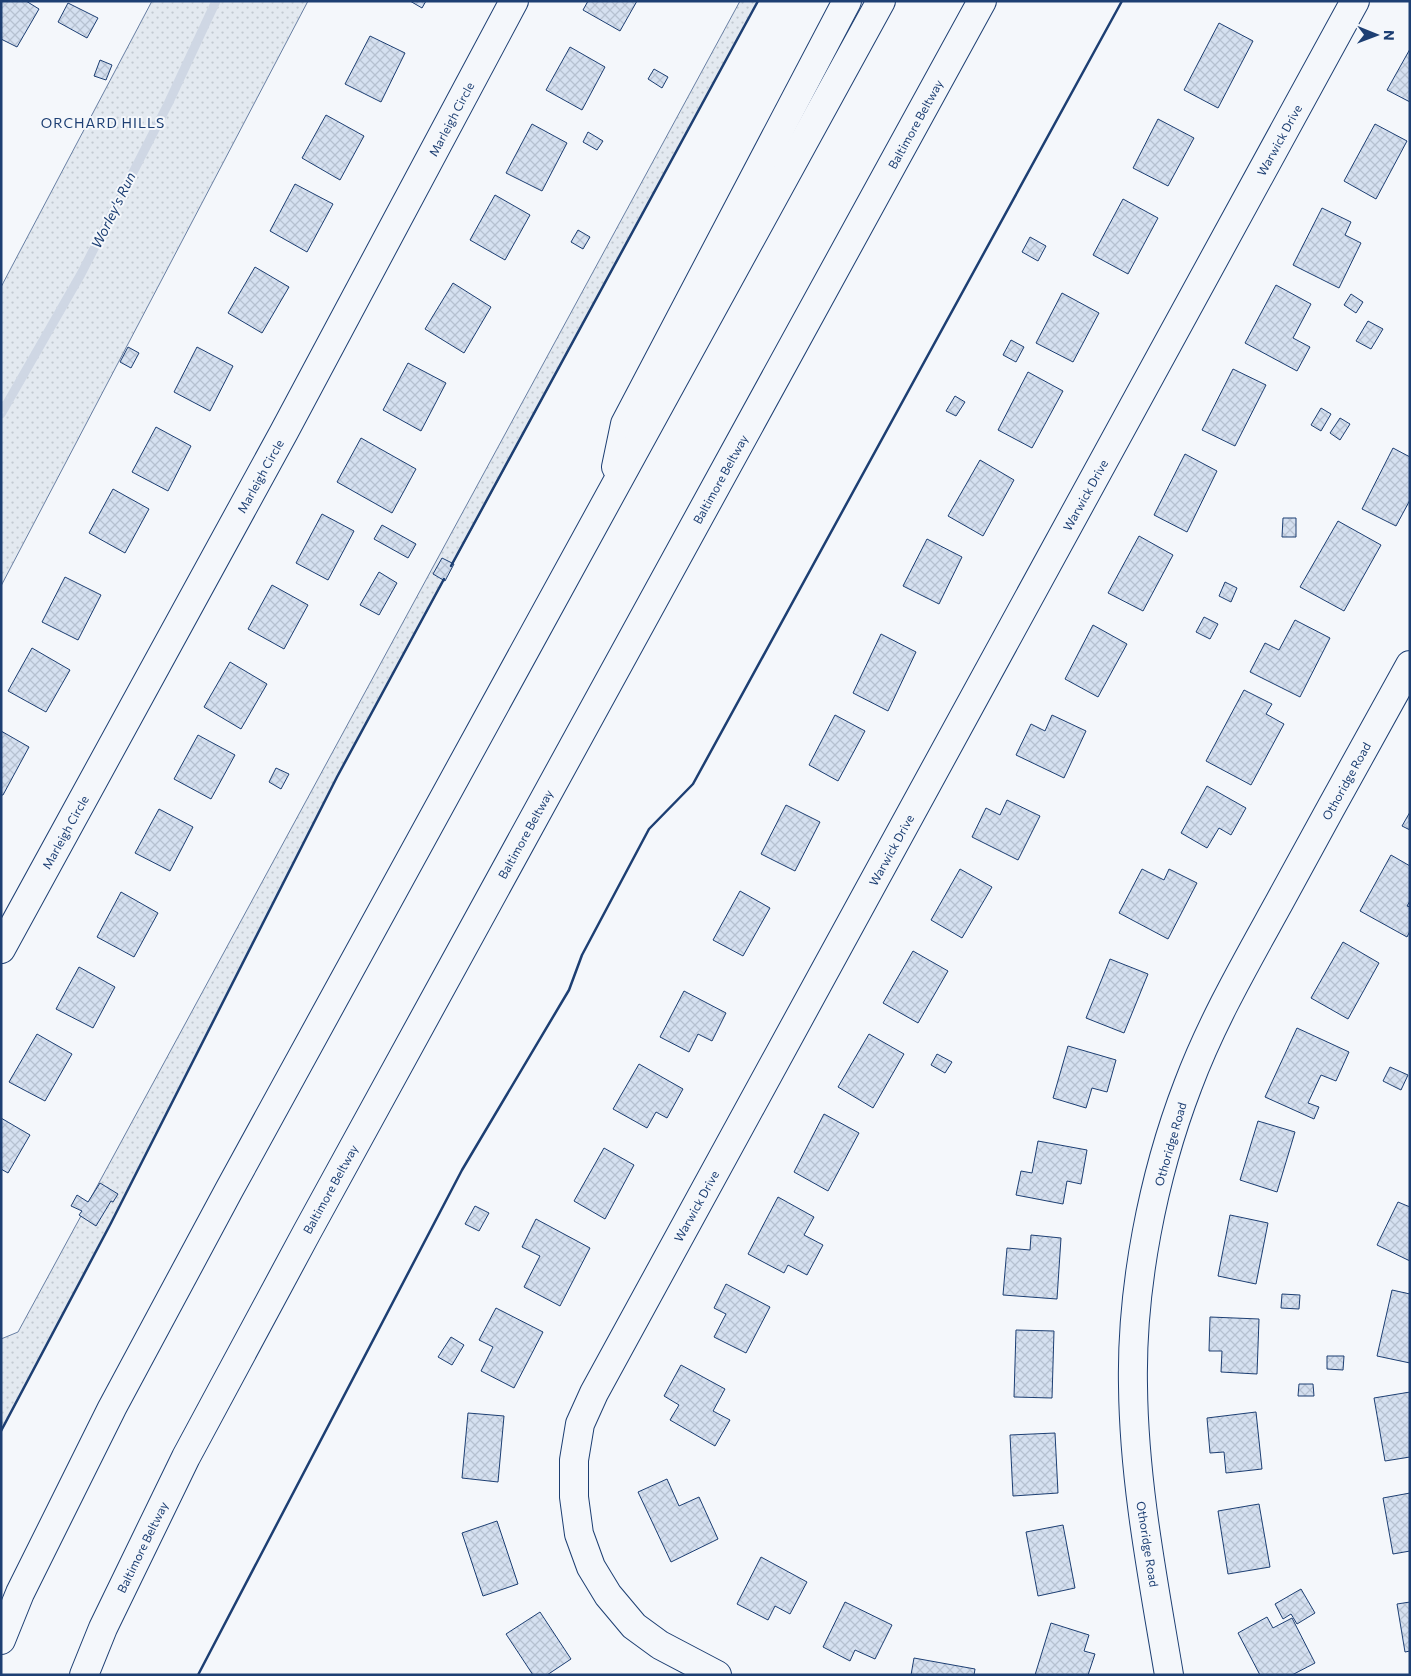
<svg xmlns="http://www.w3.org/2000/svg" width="1411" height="1676" viewBox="0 0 1411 1676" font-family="Commissioner,sans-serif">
<defs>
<pattern id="park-dots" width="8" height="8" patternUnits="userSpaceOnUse" patternTransform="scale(1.25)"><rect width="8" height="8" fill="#e3e9f0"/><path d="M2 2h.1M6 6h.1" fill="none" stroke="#c2c9d1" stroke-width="1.8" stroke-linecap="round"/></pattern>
<pattern id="building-cross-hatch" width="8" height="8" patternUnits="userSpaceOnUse" patternTransform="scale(1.25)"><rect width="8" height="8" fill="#d5e0f0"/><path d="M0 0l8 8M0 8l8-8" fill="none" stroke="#b6c1d1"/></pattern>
</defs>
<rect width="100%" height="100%" fill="#f4f7fb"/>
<!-- park -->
<g fill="url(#park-dots)" stroke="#687fa3">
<path d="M 152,1 L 308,1 L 1,586 L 1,287 Z"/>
<path d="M 740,1 L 758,1 L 337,777 L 111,1223 L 1,1431 L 1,1339 L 18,1332 Z"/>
</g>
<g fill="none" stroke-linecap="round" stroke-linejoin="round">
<!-- stream -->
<path stroke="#cfd7e4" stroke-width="9" d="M 1,414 L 81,274 L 168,104 L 216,1"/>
</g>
<!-- building -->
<g fill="url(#building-cross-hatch)" stroke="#1d3f73">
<path d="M 1,1 L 26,1 L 39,9 L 17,47 L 1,39 Z"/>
<path d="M 410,1 L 426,1 L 422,8 Z"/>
<path d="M 588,1 L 637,1 L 620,31 L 583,10 Z"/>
<path d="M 68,3 L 98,18 L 87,38 L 58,22 Z"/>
<path d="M 1219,23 L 1253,41 L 1218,108 L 1184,90 Z"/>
<path d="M 370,36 L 405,53 L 381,102 L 345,84 Z"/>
<path d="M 570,47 L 605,67 L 582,110 L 546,90 Z"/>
<path d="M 1410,49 L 1410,102 L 1387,90 Z"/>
<path d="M 100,60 L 112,65 L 106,80 L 94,76 Z"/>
<path d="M 654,69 L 668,77 L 662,88 L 648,79 Z"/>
<path d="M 326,115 L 364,136 L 340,180 L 302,158 Z"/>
<path d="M 1158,119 L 1194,138 L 1168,186 L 1133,168 Z"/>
<path d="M 532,124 L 567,143 L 542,191 L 506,173 Z"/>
<path d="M 1375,124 L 1407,141 L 1376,199 L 1344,181 Z"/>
<path d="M 588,132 L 603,141 L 597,150 L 583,142 Z"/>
<path d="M 295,184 L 333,204 L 307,252 L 270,231 Z"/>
<path d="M 495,195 L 530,215 L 505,260 L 470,240 Z"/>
<path d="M 1123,199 L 1158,218 L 1128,274 L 1093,255 Z"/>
<path d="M 1322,208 L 1351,222 L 1345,235 L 1361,243 L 1339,288 L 1293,265 Z"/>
<path d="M 578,230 L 590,237 L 583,249 L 571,242 Z"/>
<path d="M 1030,237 L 1046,246 L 1038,261 L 1022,252 Z"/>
<path d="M 255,267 L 289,287 L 262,333 L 228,313 Z"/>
<path d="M 453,283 L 491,307 L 464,353 L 425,329 Z"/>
<path d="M 1276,285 L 1311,304 L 1293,338 L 1310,347 L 1297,371 L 1245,343 Z"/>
<path d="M 1062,293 L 1099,313 L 1073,362 L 1036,343 Z"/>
<path d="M 1351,294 L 1363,302 L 1356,313 L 1344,305 Z"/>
<path d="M 1368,321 L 1383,329 L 1371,349 L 1356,341 Z"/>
<path d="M 1011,340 L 1024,347 L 1016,362 L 1003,355 Z"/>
<path d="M 128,347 L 139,353 L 131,368 L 120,362 Z"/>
<path d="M 197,347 L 233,366 L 210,411 L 174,392 Z"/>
<path d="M 408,363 L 446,383 L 421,431 L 383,410 Z"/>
<path d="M 1233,369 L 1266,385 L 1235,446 L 1202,430 Z"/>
<path d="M 1028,372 L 1063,391 L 1032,448 L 998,430 Z"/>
<path d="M 955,396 L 965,402 L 956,416 L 946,411 Z"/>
<path d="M 1321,408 L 1331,414 L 1321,431 L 1311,425 Z"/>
<path d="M 1340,418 L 1350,424 L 1340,440 L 1330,433 Z"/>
<path d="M 156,427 L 191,446 L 168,491 L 132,472 Z"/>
<path d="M 361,438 L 416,469 L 392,513 L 337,482 Z"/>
<path d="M 1393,448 L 1410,457 L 1410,500 L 1396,526 L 1362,509 Z"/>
<path d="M 1185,454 L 1217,471 L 1187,532 L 1154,515 Z"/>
<path d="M 980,460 L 1014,480 L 983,536 L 948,516 Z"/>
<path d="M 113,489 L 149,509 L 125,553 L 89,533 Z"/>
<path d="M 322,514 L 354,531 L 328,580 L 296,563 Z"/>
<path d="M 1283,518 L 1296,518 L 1296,537 L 1282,537 Z"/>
<path d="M 1338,521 L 1381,545 L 1344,611 L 1300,587 Z"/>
<path d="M 382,525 L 416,544 L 408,558 L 374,539 Z"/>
<path d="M 1139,536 L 1173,555 L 1143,611 L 1108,593 Z"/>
<path d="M 927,539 L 962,557 L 939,604 L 903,586 Z"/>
<path d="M 442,558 L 454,564 L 445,581 L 433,574 Z"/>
<path d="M 379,572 L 397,583 L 379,615 L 360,605 Z"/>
<path d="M 65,577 L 101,595 L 78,640 L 42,622 Z"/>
<path d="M 1225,582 L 1237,588 L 1231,602 L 1219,596 Z"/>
<path d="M 272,585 L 308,605 L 284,649 L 248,629 Z"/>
<path d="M 1204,617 L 1218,624 L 1210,639 L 1196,632 Z"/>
<path d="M 1295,620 L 1330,638 L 1300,697 L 1250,672 L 1265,643 L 1279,650 Z"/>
<path d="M 1093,625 L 1127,644 L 1098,697 L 1065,679 Z"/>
<path d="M 881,634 L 916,652 L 888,711 L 853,693 Z"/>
<path d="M 32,648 L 70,670 L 46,712 L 8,691 Z"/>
<path d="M 230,662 L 267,684 L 241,729 L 204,707 Z"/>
<path d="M 1244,690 L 1272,704 L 1266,714 L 1284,724 L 1251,785 L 1206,761 Z"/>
<path d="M 835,715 L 865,731 L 838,781 L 809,765 Z"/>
<path d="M 1052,715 L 1086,731 L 1064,778 L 1016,755 L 1031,724 L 1045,731 Z"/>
<path d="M 1,731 L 29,747 L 3,795 L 1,795 Z"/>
<path d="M 198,735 L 235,755 L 211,799 L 174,779 Z"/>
<path d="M 276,768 L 289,774 L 281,789 L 269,782 Z"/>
<path d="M 1207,786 L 1246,808 L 1231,835 L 1219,828 L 1207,848 L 1181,833 Z"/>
<path d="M 1007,800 L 1040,816 L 1018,860 L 972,837 L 986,808 L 1000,815 Z"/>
<path d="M 786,805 L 820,822 L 795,871 L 761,854 Z"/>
<path d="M 159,809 L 193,827 L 170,871 L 135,853 Z"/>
<path d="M 1410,812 L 1410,830 L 1402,826 Z"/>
<path d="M 1391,855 L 1410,866 L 1410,901 L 1407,906 L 1410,907 L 1410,931 L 1407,937 L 1360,911 Z"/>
<path d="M 960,869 L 992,887 L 962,938 L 931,920 Z"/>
<path d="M 1142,869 L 1164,880 L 1169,869 L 1197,883 L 1168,939 L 1119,913 Z"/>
<path d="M 740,891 L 770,908 L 743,956 L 713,940 Z"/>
<path d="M 121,892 L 158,913 L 134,957 L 97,937 Z"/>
<path d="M 1343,942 L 1379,963 L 1348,1019 L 1311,998 Z"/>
<path d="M 913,951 L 948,971 L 918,1023 L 883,1003 Z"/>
<path d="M 1110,959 L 1148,974 L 1124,1033 L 1086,1018 Z"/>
<path d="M 79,967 L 115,987 L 93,1028 L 56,1009 Z"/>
<path d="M 684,991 L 726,1013 L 712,1041 L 698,1034 L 689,1052 L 660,1037 Z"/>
<path d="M 1297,1028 L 1349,1052 L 1336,1081 L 1321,1075 L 1308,1103 L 1319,1107 L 1314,1119 L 1265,1097 Z"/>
<path d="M 37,1034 L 72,1054 L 45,1101 L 9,1082 Z"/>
<path d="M 869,1034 L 904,1054 L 873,1108 L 838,1087 Z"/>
<path d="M 1068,1046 L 1116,1060 L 1107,1092 L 1092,1088 L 1086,1108 L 1053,1098 Z"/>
<path d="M 937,1054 L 952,1062 L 945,1073 L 931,1065 Z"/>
<path d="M 639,1064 L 683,1089 L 667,1118 L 656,1112 L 647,1128 L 613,1109 Z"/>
<path d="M 1390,1067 L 1408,1075 L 1401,1090 L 1383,1081 Z"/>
<path d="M 824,1114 L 859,1133 L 828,1191 L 794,1172 Z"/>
<path d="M 1,1118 L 30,1135 L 8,1173 L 1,1169 Z"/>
<path d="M 1258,1121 L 1295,1132 L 1277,1192 L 1240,1180 Z"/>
<path d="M 1038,1141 L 1087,1150 L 1081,1184 L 1067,1181 L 1063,1204 L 1016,1195 L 1021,1171 L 1032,1173 Z"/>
<path d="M 604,1148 L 634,1165 L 605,1219 L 574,1201 Z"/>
<path d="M 100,1183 L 118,1194 L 113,1202 L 111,1201 L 96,1226 L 79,1215 L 82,1211 L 71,1206 L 77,1195 L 88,1202 Z"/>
<path d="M 778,1197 L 814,1217 L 804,1235 L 823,1245 L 807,1275 L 788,1265 L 784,1273 L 748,1254 Z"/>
<path d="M 1398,1202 L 1410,1207 L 1410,1261 L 1377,1245 Z"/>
<path d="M 475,1206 L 489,1213 L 479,1231 L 465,1224 Z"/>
<path d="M 1230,1215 L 1268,1223 L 1256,1284 L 1218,1276 Z"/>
<path d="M 536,1219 L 590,1248 L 560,1306 L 524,1287 L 540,1256 L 522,1247 Z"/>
<path d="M 1031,1235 L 1061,1238 L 1057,1299 L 1003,1295 L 1007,1248 L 1030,1250 Z"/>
<path d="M 726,1284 L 770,1307 L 746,1353 L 714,1337 L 726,1314 L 714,1308 Z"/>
<path d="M 1392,1290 L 1410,1294 L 1410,1363 L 1377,1356 Z"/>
<path d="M 1282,1294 L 1300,1295 L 1299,1309 L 1281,1308 Z"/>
<path d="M 496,1308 L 543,1332 L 514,1388 L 481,1371 L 493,1347 L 479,1340 Z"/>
<path d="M 1210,1317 L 1259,1319 L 1257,1374 L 1221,1372 L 1222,1351 L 1209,1351 Z"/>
<path d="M 1016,1330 L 1054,1331 L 1052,1398 L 1014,1397 Z"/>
<path d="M 451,1337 L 464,1345 L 452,1365 L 438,1357 Z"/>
<path d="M 1327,1356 L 1344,1356 L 1343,1370 L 1327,1369 Z"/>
<path d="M 681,1365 L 725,1389 L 713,1411 L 730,1420 L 715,1446 L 670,1420 L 679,1405 L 664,1396 Z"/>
<path d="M 1299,1384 L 1313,1384 L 1314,1396 L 1298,1396 Z"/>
<path d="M 1410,1392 L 1410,1457 L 1385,1461 L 1374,1398 Z"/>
<path d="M 1256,1412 L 1262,1469 L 1226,1473 L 1224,1452 L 1210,1453 L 1207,1418 Z"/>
<path d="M 468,1413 L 504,1416 L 498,1482 L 462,1478 Z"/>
<path d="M 1055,1433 L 1058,1493 L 1013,1496 L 1010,1435 Z"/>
<path d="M 667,1479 L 679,1506 L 699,1497 L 718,1539 L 671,1562 L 638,1492 Z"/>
<path d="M 1410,1493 L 1410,1551 L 1393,1554 L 1383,1498 Z"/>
<path d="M 1259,1504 L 1270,1567 L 1228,1574 L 1218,1511 Z"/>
<path d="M 497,1521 L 518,1584 L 483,1596 L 462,1533 Z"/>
<path d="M 1063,1525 L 1075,1588 L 1038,1596 L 1026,1532 Z"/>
<path d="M 761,1557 L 807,1582 L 790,1614 L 775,1606 L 768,1620 L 737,1604 Z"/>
<path d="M 1301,1589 L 1315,1613 L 1297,1624 L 1291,1614 L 1283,1619 L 1275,1604 Z"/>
<path d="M 845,1602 L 892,1625 L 875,1659 L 855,1650 L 850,1661 L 823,1647 Z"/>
<path d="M 1410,1602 L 1410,1651 L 1405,1652 L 1397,1604 Z"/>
<path d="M 540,1612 L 571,1659 L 547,1675 L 533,1675 L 506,1634 Z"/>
<path d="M 1267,1617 L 1273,1628 L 1292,1618 L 1315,1663 L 1292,1675 L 1260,1675 L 1238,1633 Z"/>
<path d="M 1051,1623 L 1089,1635 L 1084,1651 L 1095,1654 L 1088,1675 L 1035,1675 Z"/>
<path d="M 914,1658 L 975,1669 L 974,1675 L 911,1675 Z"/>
</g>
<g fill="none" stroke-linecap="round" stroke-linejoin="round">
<!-- minor casing -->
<g stroke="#1d3f73" stroke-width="30">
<g id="minor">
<path d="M 1,949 L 284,432 L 514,1"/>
<path d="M 717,1675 L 660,1645 L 634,1626 L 608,1595 L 591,1567 L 579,1534 L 574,1497 L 574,1460 L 580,1424 L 594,1393 L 1355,1"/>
<path d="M 1169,1675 C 1153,1579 1134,1483 1133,1386 C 1131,1288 1153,1176 1188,1085 C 1212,1021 1247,961 1280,901 C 1323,822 1366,744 1410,665"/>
</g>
</g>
<!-- highway casing -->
<g stroke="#1d3f73" stroke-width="30">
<g id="highway">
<path d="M 616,467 L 625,424 L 847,1"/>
<path d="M 1,1640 L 20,1593 L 112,1408 L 229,1190 L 881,1"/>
<path d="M 84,1675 L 103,1628 L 186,1457 L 307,1232 L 982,1"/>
</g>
</g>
<!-- minor -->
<use href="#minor" stroke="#f4f7fb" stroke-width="28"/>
<!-- highway -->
<use href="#highway" stroke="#f4f7fb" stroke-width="28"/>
<!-- wall -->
<g stroke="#1d3f73" stroke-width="2.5">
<path d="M 451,566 L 758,1"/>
<path d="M 1,1431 L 111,1223 L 337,777 L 444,579"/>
<path d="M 198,1675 L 462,1170 L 569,990 L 582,955 L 649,829 L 693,784 L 1122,1"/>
</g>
</g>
<g text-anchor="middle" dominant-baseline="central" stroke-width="4" stroke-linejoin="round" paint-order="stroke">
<!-- street labels -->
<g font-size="12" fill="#1d3f73" stroke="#f4f7fb">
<text transform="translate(451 119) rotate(-62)">Marleigh Circle</text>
<text transform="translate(915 124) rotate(-61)">Baltimore Beltway</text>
<text transform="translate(1279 140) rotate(-61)">Warwick Drive</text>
<text transform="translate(260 476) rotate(-61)">Marleigh Circle</text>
<text transform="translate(720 479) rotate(-61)">Baltimore Beltway</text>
<text transform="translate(1085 495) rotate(-61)">Warwick Drive</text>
<text transform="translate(1346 781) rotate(-61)">Othoridge Road</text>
<text transform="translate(65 832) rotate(-61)">Marleigh Circle</text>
<text transform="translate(525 834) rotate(-61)">Baltimore Beltway</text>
<text transform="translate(891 850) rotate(-61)">Warwick Drive</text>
<text transform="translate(1170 1144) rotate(-74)">Othoridge Road</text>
<text transform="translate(330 1189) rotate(-61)">Baltimore Beltway</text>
<text transform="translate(696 1206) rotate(-61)">Warwick Drive</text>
<text transform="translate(1148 1544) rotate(81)">Othoridge Road</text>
<text transform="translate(142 1547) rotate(-64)">Baltimore Beltway</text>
</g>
<!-- neighbourhood labels -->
<g font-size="14" letter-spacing="1" fill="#1d3f73" stroke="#f4f7fb">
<text x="103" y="122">ORCHARD HILLS</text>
</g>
<!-- water labels -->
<g font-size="14" font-style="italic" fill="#1d3f73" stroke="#f4f7fb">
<text transform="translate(113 210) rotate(-64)">Worley's Run</text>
</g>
</g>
<!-- border -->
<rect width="1411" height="1676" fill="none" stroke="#1d3f73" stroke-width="5"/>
<!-- north arrow -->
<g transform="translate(1376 35) rotate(91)" stroke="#f4f7fb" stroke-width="4" paint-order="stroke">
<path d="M0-4L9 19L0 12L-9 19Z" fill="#1d3f73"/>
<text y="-8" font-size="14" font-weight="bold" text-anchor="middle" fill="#1d3f73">N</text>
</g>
</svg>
